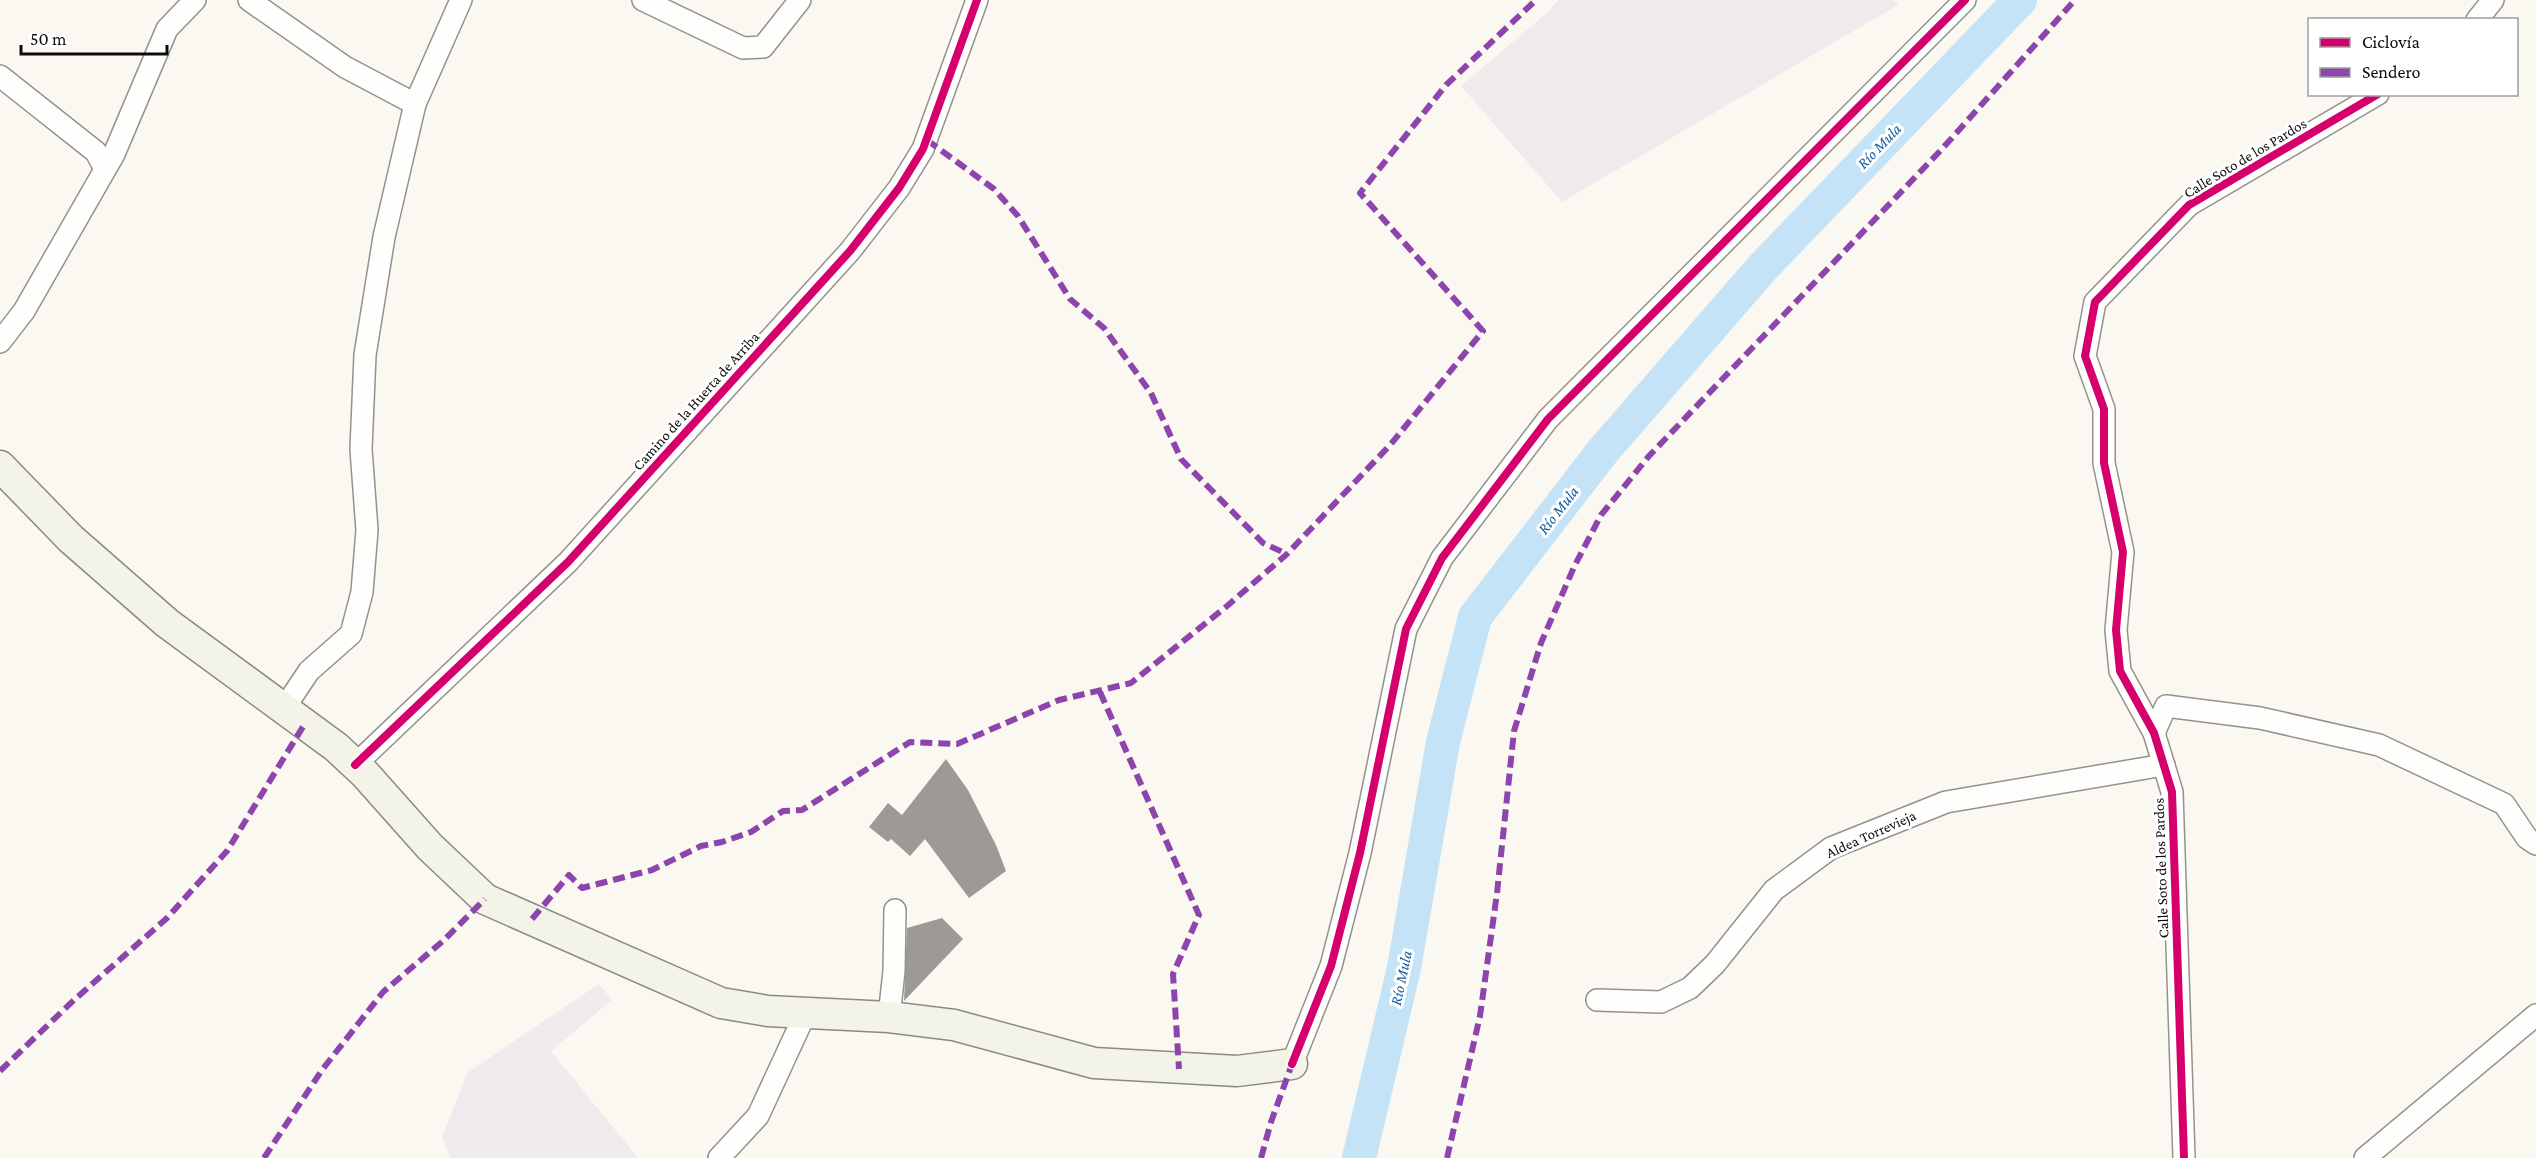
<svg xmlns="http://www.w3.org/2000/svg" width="2536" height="1158" viewBox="0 0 2536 1158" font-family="'Crimson Pro',serif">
<rect width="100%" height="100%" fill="#faf8f0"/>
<!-- industrial -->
<g fill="#f1eaed">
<path d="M 1558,0 L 1894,0 L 1898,5 L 1562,202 L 1461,86 L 1549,11 Z"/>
<path d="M 599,984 L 612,1000 L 551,1051 L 638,1158 L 451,1158 L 442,1138 L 467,1073 Z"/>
</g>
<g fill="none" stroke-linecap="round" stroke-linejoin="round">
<!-- river -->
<path stroke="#c4e3f6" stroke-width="34" d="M 1359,1158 L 1404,968 L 1443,742 L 1475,617 L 1603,451 L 1763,267 L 2020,0"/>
</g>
<!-- building -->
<g fill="#9d9a96">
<path d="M 946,759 L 968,790 L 996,845 L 1006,871 L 969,898 L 925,839 L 910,856 L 891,839 L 888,842 L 869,827 L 888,803 L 902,815 Z"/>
<path d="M 942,918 L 963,939 L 904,1001 L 907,928 Z"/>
</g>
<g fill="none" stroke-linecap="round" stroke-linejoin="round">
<!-- street casing -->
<g stroke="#93928f" stroke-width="24">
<g id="street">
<path d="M 249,0 L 345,67 L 415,104"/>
<path d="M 643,0 L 743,48 L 763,47 L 800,0"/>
<path d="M 2477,20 L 2493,0"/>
<path d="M 0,76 L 96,152 L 105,169"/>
<path d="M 0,342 L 24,311 L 114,154 L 167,29 L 195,0"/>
<path d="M 283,710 L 309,671 L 351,634 L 362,592 L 367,530 L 361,449 L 365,355 L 384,237 L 415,104 L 461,0"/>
<path d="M 2154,733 L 2166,706 L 2260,718 L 2379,745 L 2504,804 L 2527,838 L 2536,844"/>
<path d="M 355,765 L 568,562 L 850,251 L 899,188 L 923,149 L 977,0"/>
<path d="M 1597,1000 L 1661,1002 L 1690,988 L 1715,964 L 1774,890 L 1831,848 L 1946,802 L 2164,765"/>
<path d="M 889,1017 L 894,971 L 895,910"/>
<path d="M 1292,1064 L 1331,966 L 1360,853 L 1406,629 L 1442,558 L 1548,419 L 1965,0"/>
<path d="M 719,1158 L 758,1116 L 806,1012"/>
<path d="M 2184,1158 L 2172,792 L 2154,733 L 2120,671 L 2116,630 L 2123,552 L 2104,463 L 2104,409 L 2085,356 L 2095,302 L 2189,205 L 2378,94"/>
<path d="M 2365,1158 L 2536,1015"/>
</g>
</g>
<!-- secondary casing -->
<g stroke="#8a8985" stroke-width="33">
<path id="secondary" d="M 0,466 L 71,539 L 167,623 L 336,747 L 365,774 L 430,847 L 485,899 L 721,1003 L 768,1011 L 889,1017 L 954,1025 L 1094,1063 L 1237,1071 L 1292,1064"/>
</g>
<!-- street -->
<use href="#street" stroke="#fefefd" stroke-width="21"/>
<!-- secondary -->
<use href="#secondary" stroke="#f4f3e8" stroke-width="30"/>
<!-- quiet -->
<g stroke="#8e44ad" stroke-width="6" stroke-dasharray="12 6" stroke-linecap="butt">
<path d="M 927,140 L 994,189 L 1018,216 L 1070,299 L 1104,328 L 1151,393 L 1181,459 L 1263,543 L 1287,554"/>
<path d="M 1100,692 L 1199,915 L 1173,974 L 1179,1069"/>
<path d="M 532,919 L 569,875 L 582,888 L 652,870 L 701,846 L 722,842 L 751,832 L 783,811 L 802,810 L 910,742 L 957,744 L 1059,700 L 1131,683 L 1227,606 L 1287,554 L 1391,444 L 1483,331 L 1360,193 L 1446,85 L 1536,0"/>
<path d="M 0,1071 L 74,1000 L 167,918 L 227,851 L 304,725"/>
<path d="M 264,1158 L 322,1070 L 383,992 L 443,941 L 485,899"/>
<path d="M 1261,1158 L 1271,1122 L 1292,1064"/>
<path d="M 1447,1158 L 1480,1016 L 1497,893 L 1514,731 L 1541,643 L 1574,567 L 1601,515 L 1649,456 L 1942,149 L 2075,0"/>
</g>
<!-- cycleway casing -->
<g stroke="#fff" stroke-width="11">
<g id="cycleway">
<path d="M 355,765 L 568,562 L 850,251 L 899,188 L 923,149 L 977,0"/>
<path d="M 1292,1064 L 1331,966 L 1360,853 L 1406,629 L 1442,558 L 1548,419 L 1965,0"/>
<path d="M 2184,1158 L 2172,792 L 2154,733 L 2120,671 L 2116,630 L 2123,552 L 2104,463 L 2104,409 L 2085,356 L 2095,302 L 2189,205 L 2378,94"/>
</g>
</g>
<!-- cycleway -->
<use href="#cycleway" stroke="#d6006c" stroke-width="8"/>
</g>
<g text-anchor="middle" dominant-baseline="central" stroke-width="6" stroke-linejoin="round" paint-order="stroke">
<!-- street labels -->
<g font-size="15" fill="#0c0c0c" stroke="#fff">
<text transform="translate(2245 158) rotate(-31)">Calle Soto de los Pardos</text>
<text transform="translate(696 401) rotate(-48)">Camino de la Huerta de Arriba</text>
<text transform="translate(1871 834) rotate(-24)">Aldea Torrevieja</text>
<text transform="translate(2161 868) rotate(-92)">Calle Soto de los Pardos</text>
</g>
<!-- water labels -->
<g font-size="16" font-style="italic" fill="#105ea3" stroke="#fff">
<text transform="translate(1879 146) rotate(-46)">Río Mula</text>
<text transform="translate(1558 510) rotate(-52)">Río Mula</text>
<text transform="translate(1401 978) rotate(-78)">Río Mula</text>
</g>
</g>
<!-- legend -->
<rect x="2308" y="18" width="210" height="78" fill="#ffffff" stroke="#9e9e9e" stroke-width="1.5"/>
<rect x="2320" y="38" width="30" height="9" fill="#d6006c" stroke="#9e9e9e" stroke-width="1.5"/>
<text x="2362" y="48" font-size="18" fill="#0c0c0c">Ciclovía</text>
<rect x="2320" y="68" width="30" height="9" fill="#8e44ad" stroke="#9e9e9e" stroke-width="1.5"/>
<text x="2362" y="78" font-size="18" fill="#0c0c0c">Sendero</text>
<!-- scale -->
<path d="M21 45v9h146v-9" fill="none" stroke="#0c0c0c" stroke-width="3"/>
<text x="30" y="45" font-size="18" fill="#0c0c0c" stroke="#ffffff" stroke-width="4.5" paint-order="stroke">50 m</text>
</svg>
